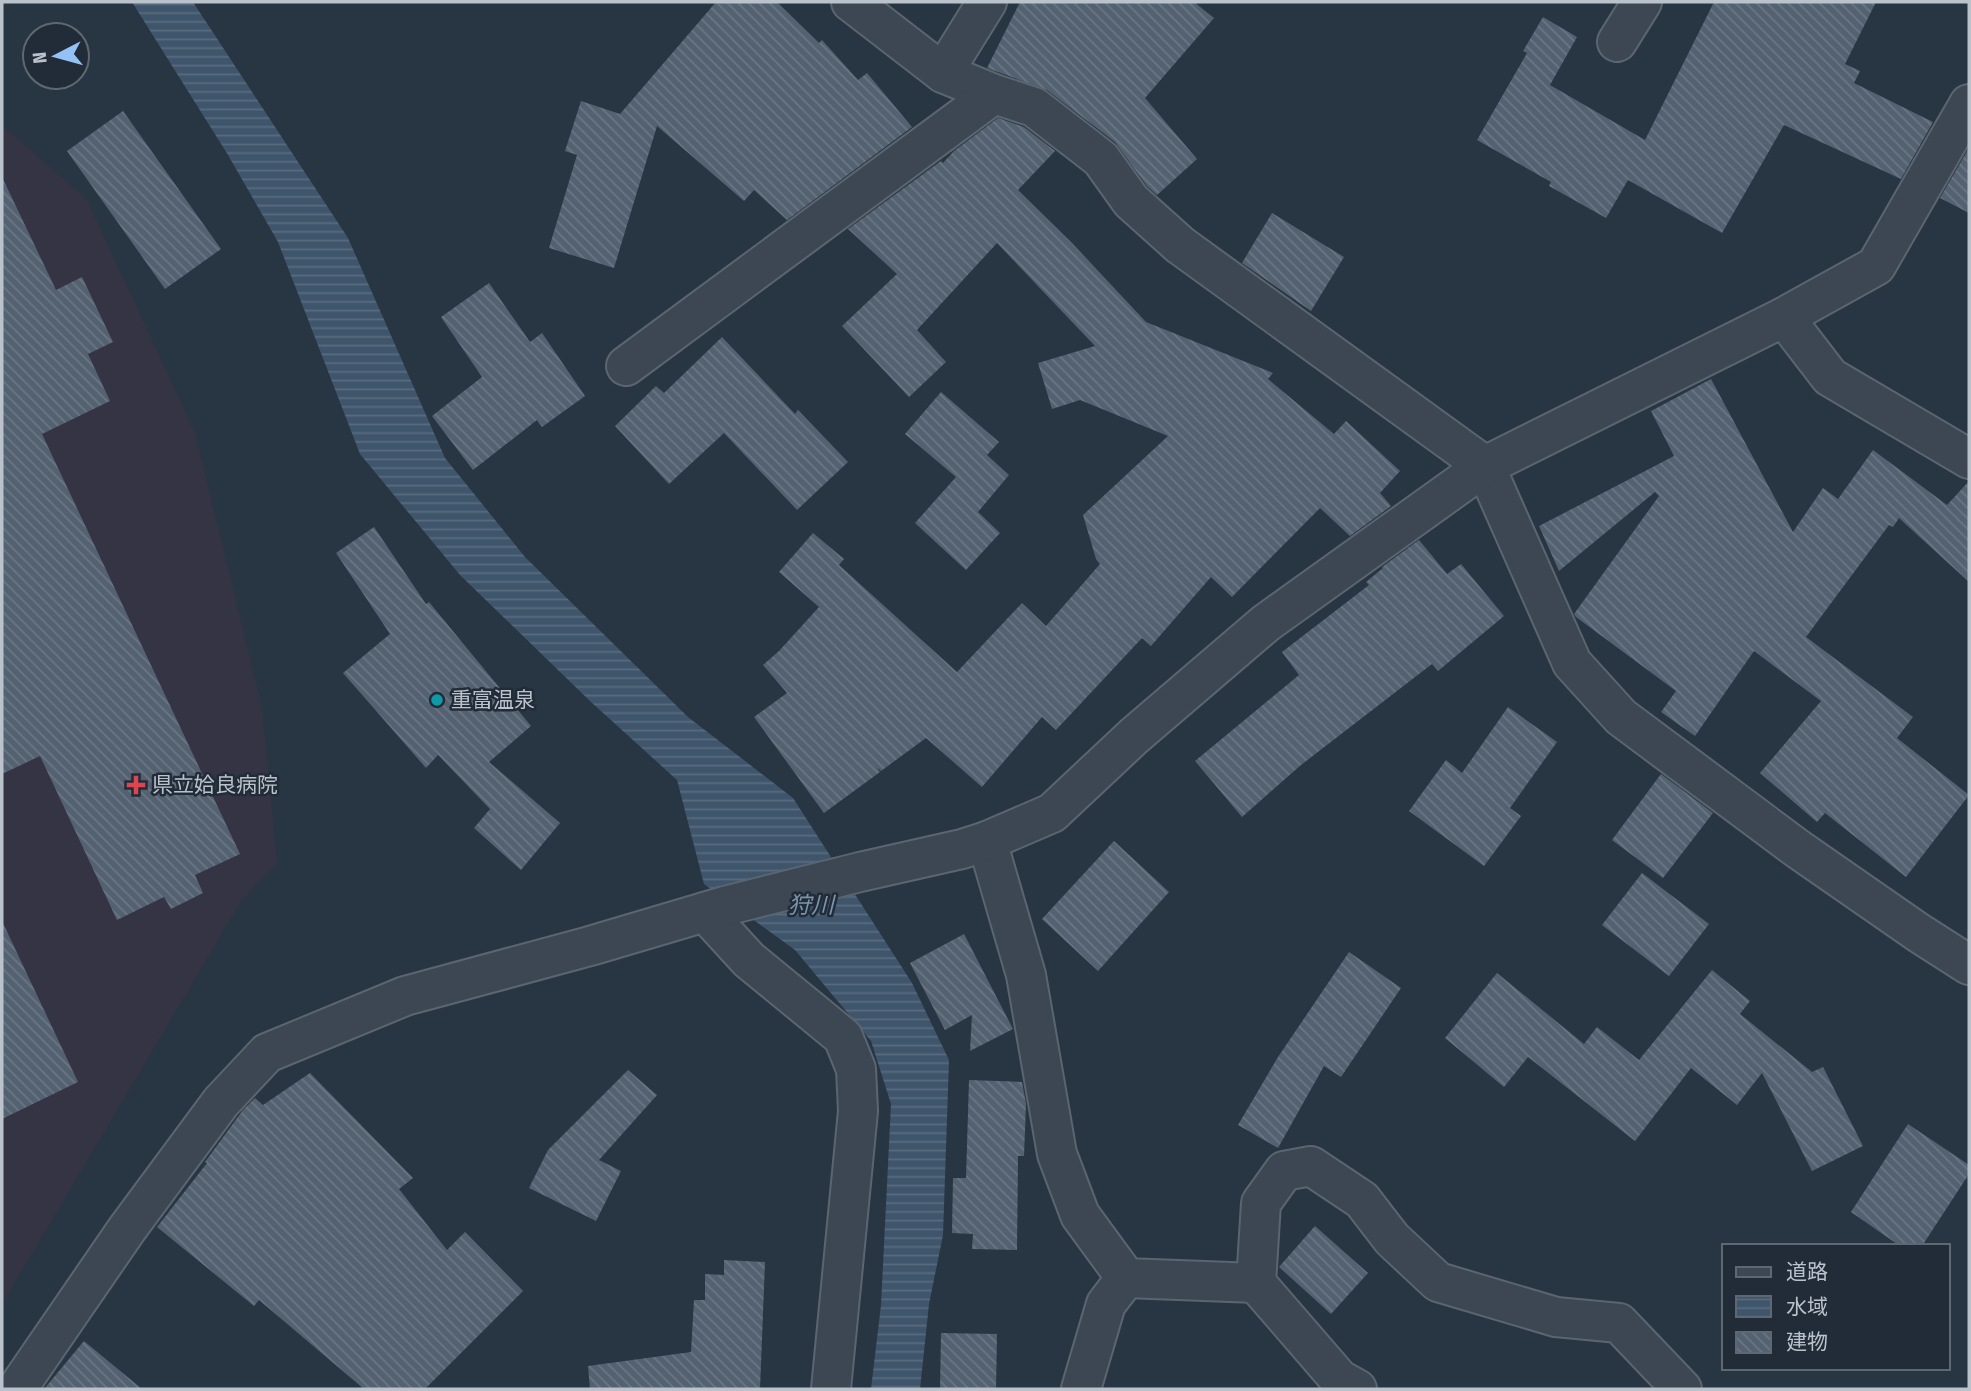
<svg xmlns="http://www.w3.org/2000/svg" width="1971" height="1391" viewBox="0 0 1971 1391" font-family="'Fira Sans Condensed','Noto Sans JP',sans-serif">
<defs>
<pattern id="water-rules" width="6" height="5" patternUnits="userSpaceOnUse" patternTransform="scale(1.75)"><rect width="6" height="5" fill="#3f556b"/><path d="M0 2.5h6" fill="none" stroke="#596c7f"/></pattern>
<pattern id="building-back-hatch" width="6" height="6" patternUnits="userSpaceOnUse" patternTransform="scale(1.75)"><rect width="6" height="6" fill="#546170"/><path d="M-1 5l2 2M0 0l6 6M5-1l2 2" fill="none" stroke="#6a7683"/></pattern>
</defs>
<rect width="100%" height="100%" fill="#283643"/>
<!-- medical -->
<path fill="#353444" d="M 2,125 L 87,200 L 195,433 L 262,707 L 277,863 L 241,901 L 2,1304 Z"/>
<!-- water -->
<path fill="url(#water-rules)" d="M 132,2 L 193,2 L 348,238 L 445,458 L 525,557 L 688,717 L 793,798 L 912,983 L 949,1060 L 943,1235 L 929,1304 L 920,1389 L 871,1389 L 881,1305 L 891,1104 L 871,1041 L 795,950 L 704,884 L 677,780 L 591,702 L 460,575 L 360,454 L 278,242 L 228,155 Z"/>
<!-- building -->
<g fill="url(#building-back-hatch)">
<path d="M 716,2 L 777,2 L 819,43 L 822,40 L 858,80 L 867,73 L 912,127 L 787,220 L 754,190 L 744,201 L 657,126 L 614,268 L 549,248 L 577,155 L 565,151 L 581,101 L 620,114 Z"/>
<path d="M 1020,2 L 1194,2 L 1214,18 L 1145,98 L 1197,159 L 1157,195 L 1147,186 L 1115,142 L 1047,90 L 987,68 Z"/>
<path d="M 1714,2 L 1876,2 L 1845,64 L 1860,71 L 1854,83 L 1933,122 L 1901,179 L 1784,125 L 1722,233 L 1628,180 L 1606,218 L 1549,186 L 1551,182 L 1477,140 L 1527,53 L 1523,51 L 1543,17 L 1577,37 L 1550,85 L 1645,140 Z"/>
<path d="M 123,111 L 221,249 L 165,289 L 67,151 Z"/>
<path d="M 998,118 L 1024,127 L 1055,151 L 1018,190 L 1073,244 L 1146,322 L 1273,373 L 1268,379 L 1334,434 L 1346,421 L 1400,471 L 1380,493 L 1391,506 L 1350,536 L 1320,508 L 1232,597 L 1211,577 L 1151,646 L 1142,638 L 1056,730 L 1042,717 L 982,787 L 926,738 L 881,771 L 877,767 L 880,772 L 824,813 L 754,717 L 787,693 L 763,665 L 779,651 L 819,607 L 779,572 L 813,533 L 844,559 L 839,565 L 957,672 L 1022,603 L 1046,626 L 1100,564 L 1096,559 L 1083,515 L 1168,436 L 1080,400 L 1052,409 L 1038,363 L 1095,346 L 997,243 L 917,330 L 946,362 L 909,397 L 842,326 L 897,274 L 848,229 L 941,161 L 943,163 L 954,151 Z"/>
<path d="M 1969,148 L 1969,213 L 1940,198 Z"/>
<path d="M 2,177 L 56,290 L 82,277 L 113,342 L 88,354 L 110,401 L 42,434 L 240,854 L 195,875 L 203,893 L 171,909 L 164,897 L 117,920 L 40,756 L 2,774 Z"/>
<path d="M 1272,213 L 1344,257 L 1311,311 L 1242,263 Z"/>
<path d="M 489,283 L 530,342 L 542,333 L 585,396 L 542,427 L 537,420 L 473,470 L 432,416 L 482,377 L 441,317 Z"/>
<path d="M 722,337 L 795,414 L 798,410 L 848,462 L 797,510 L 724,433 L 669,484 L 615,426 L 656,386 L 664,393 Z"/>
<path d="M 1711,379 L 1793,532 L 1823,488 L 1838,499 L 1873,450 L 1947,505 L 1969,481 L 1969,582 L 1899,518 L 1893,527 L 1889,525 L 1806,637 L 1913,717 L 1897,738 L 1969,795 L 1906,877 L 1825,813 L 1817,822 L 1760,773 L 1821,701 L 1754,651 L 1695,736 L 1661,712 L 1676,691 L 1576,617 L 1574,614 L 1659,496 L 1655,492 L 1559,571 L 1539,526 L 1674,456 L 1651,411 Z"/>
<path d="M 941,392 L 999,442 L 987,455 L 1009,475 L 978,512 L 1000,533 L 966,570 L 915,523 L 956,477 L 905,434 Z"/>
<path d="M 374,527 L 426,604 L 429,602 L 531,726 L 489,762 L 560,823 L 521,870 L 474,828 L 490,809 L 438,755 L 426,768 L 343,673 L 390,634 L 336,553 Z"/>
<path d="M 1419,540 L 1447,574 L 1461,564 L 1504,616 L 1438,671 L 1432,664 L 1301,765 L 1242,817 L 1195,761 L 1299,675 L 1282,652 L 1369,585 L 1366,582 L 1383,568 L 1382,567 Z"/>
<path d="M 1508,707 L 1557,742 L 1510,808 L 1521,816 L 1484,866 L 1409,811 L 1446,760 L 1462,773 Z"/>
<path d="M 1661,774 L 1713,813 L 1663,878 L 1612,840 Z"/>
<path d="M 1114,841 L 1169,892 L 1098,971 L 1042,919 Z"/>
<path d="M 1642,873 L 1709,924 L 1669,976 L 1602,925 Z"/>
<path d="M 2,921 L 78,1082 L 2,1119 Z"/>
<path d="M 964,934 L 1013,1029 L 970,1051 L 972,1015 L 945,1030 L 910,963 Z"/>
<path d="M 1349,952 L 1401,988 L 1341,1077 L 1324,1066 L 1278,1148 L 1238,1125 L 1278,1057 Z"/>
<path d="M 1712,970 L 1750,1001 L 1740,1014 L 1812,1072 L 1823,1067 L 1863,1146 L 1812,1171 L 1762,1073 L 1737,1105 L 1691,1068 L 1635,1141 L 1528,1057 L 1504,1087 L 1445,1038 L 1497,973 L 1584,1044 L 1597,1027 L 1639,1060 Z"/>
<path d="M 628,1070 L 657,1095 L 599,1160 L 621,1171 L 596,1221 L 529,1188 L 548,1150 Z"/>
<path d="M 310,1073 L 413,1178 L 399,1189 L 447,1250 L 465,1232 L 523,1291 L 425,1389 L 364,1389 L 259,1300 L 254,1306 L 157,1227 L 207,1163 L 205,1162 L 243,1110 L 255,1098 L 263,1105 Z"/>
<path d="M 969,1080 L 1022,1082 L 1026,1104 L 1024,1156 L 1018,1156 L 1017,1250 L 972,1249 L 973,1234 L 952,1233 L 953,1178 L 966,1178 Z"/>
<path d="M 1908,1124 L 1969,1165 L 1969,1174 L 1922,1246 L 1900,1246 L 1851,1212 Z"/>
<path d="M 1315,1226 L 1368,1273 L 1331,1314 L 1279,1267 Z"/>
<path d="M 724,1260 L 765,1262 L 760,1389 L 590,1389 L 588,1366 L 691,1352 L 694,1300 L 705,1300 L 705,1274 L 724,1275 Z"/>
<path d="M 941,1333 L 997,1334 L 996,1389 L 940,1389 Z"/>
<path d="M 84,1341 L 142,1389 L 44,1389 Z"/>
</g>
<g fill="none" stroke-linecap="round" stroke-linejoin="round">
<!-- street casing -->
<g stroke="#5b6570" stroke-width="42">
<g id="street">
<path d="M 851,2 L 943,73 L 994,94 L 1034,107 L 1101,159 L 1131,201 L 1180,245 L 1485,466 L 1572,663 L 1621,717 L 1798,849 L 1919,933 L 1969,965"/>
<path d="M 1617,42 L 1642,2"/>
<path d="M 943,73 L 987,2"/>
<path d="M 1784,317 L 1830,377 L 1969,459"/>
<path d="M 626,366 L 994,94"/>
<path d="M 987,841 L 1026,975 L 1057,1154 L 1080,1215 L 1126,1278 L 1256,1283"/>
<path d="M 705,912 L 749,960 L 843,1037 L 856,1069 L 858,1111 L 831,1389"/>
<path d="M 17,1389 L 127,1229 L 221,1102 L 267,1053 L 405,996 L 590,946 L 725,906 L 860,872 L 962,849 L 987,841 L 1052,813 L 1134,736 L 1266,623 L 1485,466 L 1784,317 L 1876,266 L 1969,104"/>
<path d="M 1081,1389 L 1106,1304 L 1126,1278"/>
<path d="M 1357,1389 L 1339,1379 L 1256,1283 L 1261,1203 L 1284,1171 L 1311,1166 L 1362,1200 L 1392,1239 L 1438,1282 L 1556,1317 L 1619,1323 L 1682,1389"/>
</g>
</g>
<!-- street -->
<use href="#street" stroke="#3c4753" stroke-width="38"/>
</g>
<!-- markers -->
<circle fill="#0f9aa8" stroke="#212c38" stroke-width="2.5" cx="437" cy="700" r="7"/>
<path fill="#e0444e" stroke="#212c38" stroke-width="2.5" d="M132.5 774.5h7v7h7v7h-7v7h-7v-7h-7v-7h7z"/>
<g text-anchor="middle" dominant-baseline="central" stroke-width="5" stroke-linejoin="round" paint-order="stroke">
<!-- poi labels -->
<g font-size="21" fill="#bac2cc" stroke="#212c38" text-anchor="start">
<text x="451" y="700">重富温泉</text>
<text x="152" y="785">県立姶良病院</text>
</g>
<!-- water labels -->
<g font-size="23" font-style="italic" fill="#7b95ae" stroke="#212c38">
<text x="811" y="905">狩川</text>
</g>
</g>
<!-- border -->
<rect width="1971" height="1391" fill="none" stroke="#bac2cc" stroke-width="7"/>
<!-- legend -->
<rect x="1722" y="1244" width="228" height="126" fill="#212c38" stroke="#5e6873" stroke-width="2"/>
<rect x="1736" y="1267" width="35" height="10" fill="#3c4753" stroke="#5e6873" stroke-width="2"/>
<text x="1786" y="1279" font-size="21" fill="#bac2cc">道路</text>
<rect x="1736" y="1296" width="35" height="21" fill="url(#water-rules)" stroke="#5e6873" stroke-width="2"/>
<text x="1786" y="1314" font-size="21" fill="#bac2cc">水域</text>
<rect x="1736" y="1332" width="35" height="21" fill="url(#building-back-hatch)" stroke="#5e6873" stroke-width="2"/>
<text x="1786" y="1349" font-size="21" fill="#bac2cc">建物</text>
<!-- north arrow -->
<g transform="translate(56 56) rotate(264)"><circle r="33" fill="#212c38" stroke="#5e6873" stroke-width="2"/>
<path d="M0-5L12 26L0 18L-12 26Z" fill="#95c2f6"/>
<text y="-10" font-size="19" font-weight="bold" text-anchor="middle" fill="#bac2cc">N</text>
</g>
</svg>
